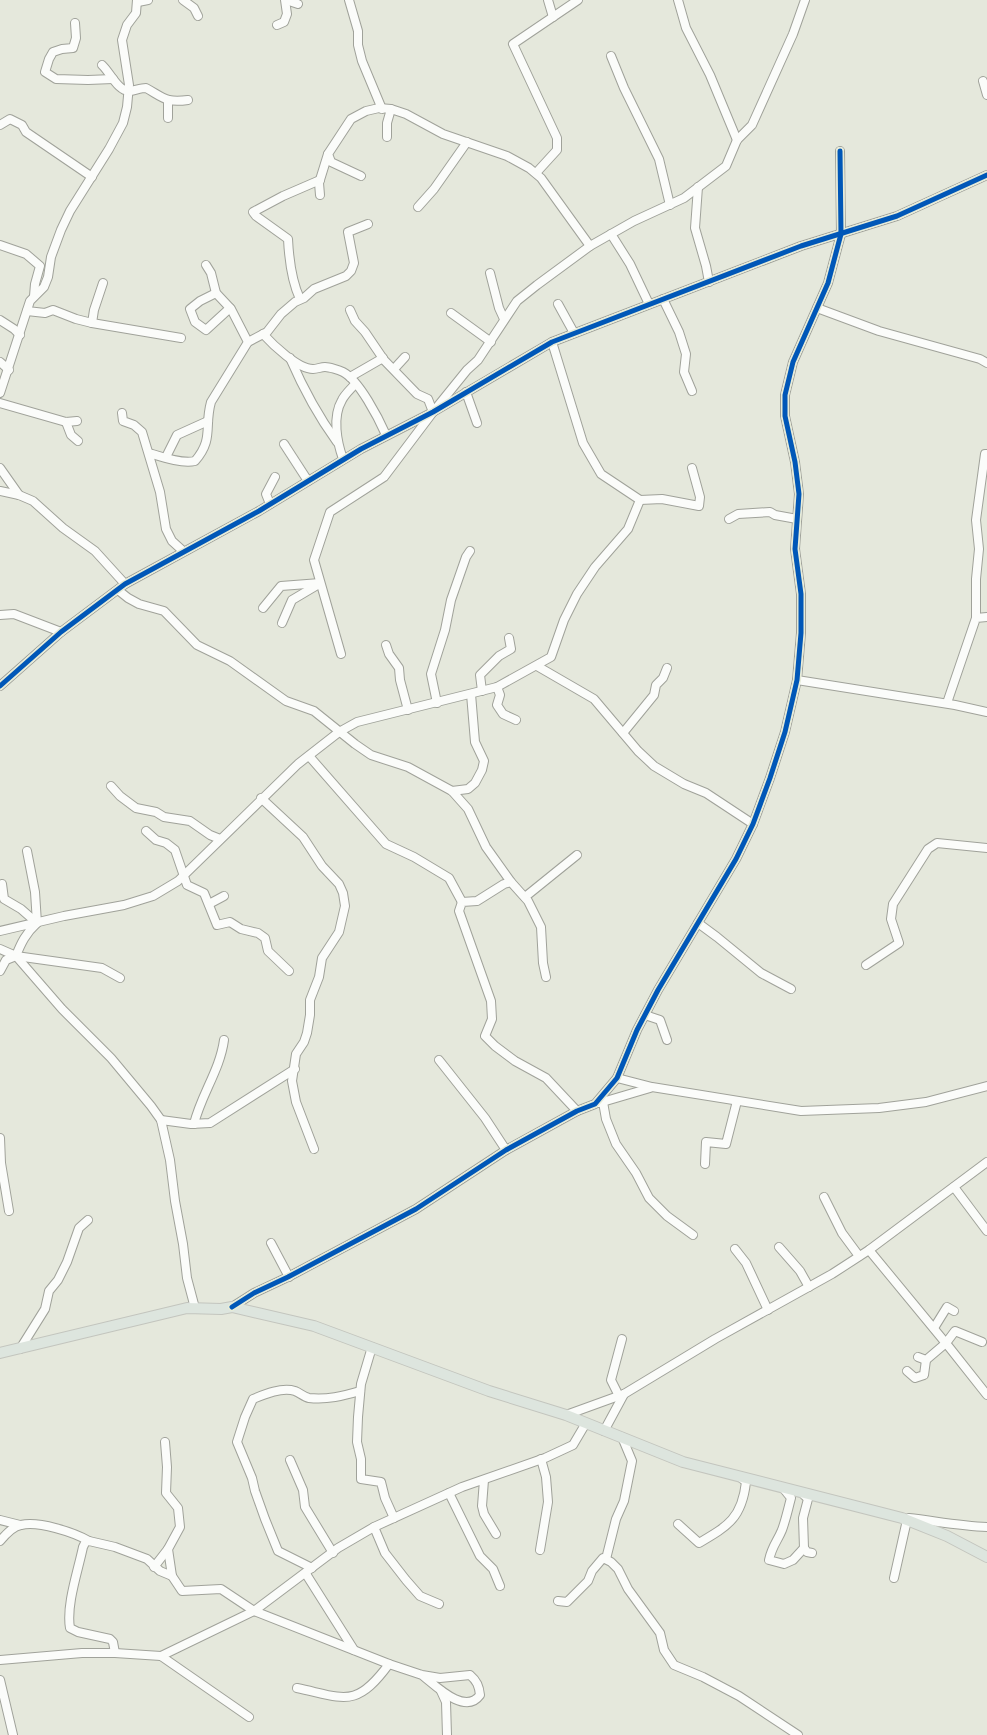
<svg xmlns="http://www.w3.org/2000/svg" width="987" height="1735" viewBox="0 0 987 1735" font-family="Rubik,sans-serif">
<rect width="100%" height="100%" fill="#e5e8dc"/>
<g fill="none" stroke-linecap="round" stroke-linejoin="round">
<!-- minor casing -->
<g stroke="#a0a29a" stroke-width="10">
<g id="minor">
<path d="M 183,0 L 194,8 L 198,16"/>
<path d="M 286,0 L 298,4"/>
<path d="M 349,0 L 358,31 L 358,45 L 362,61 L 382,109"/>
<path d="M 548,0 L 553,17"/>
<path d="M 678,0 L 686,28 L 710,75 L 737,140"/>
<path d="M 138,2 L 148,0"/>
<path d="M 75,23 L 76,38 L 73,48 L 62,49 L 53,52 L 49,59 L 45,72 L 56,79 L 88,80 L 113,79"/>
<path d="M 277,25 L 284,22 L 287,14 L 285,0"/>
<path d="M 611,56 L 624,88 L 659,159 L 670,205"/>
<path d="M 102,65 C 110,72 118,92 130,91 C 136,90 141,88 146,88 C 164,98 166,103 188,100"/>
<path d="M 983,81 L 987,95"/>
<path d="M 168,118 L 168,100"/>
<path d="M 0,125 L 10,119 L 22,125 L 26,132 L 92,177"/>
<path d="M 387,137 L 387,123 L 391,109"/>
<path d="M 536,173 L 557,150 L 557,138 L 513,44 L 578,0"/>
<path d="M 361,176 L 331,162 L 328,154 L 351,119 L 366,111 L 379,108 L 391,109 L 406,114 L 443,134 L 507,156 L 529,168 L 541,178 L 590,246"/>
<path d="M 698,187 L 695,228 L 706,266 L 709,282"/>
<path d="M 320,195 L 319,183 L 328,154"/>
<path d="M 418,207 L 434,189 L 467,142"/>
<path d="M 611,234 L 630,264 L 649,304"/>
<path d="M 0,245 L 26,254 L 40,266 L 35,284 L 34,296"/>
<path d="M 490,273 L 499,308 L 504,319"/>
<path d="M 216,293 L 200,301 L 190,309 L 195,322 L 206,330 L 230,308"/>
<path d="M 300,299 C 292,282 289,259 288,239 L 256,216 L 253,212 L 283,196 L 320,180"/>
<path d="M 663,299 L 679,332 L 686,354 L 684,372 L 692,391"/>
<path d="M 558,304 L 574,333"/>
<path d="M 817,308 L 879,331 L 980,359 L 987,363"/>
<path d="M 350,310 L 355,321 L 365,332 L 384,360 L 417,394 L 428,399 L 433,412"/>
<path d="M 27,311 L 45,313 L 53,310 L 76,319 L 92,323 L 181,338"/>
<path d="M 451,313 L 491,342"/>
<path d="M 0,320 L 14,329 L 20,335"/>
<path d="M 92,323 L 94,310 L 103,283"/>
<path d="M 263,334 C 273,345 298,369 313,369 C 317,369 321,367 325,367 C 329,367 339,370 343,372 C 359,380 379,419 386,435"/>
<path d="M 248,342 L 267,332 L 281,314 L 295,302 L 304,298 L 314,289 L 346,276 L 351,271 L 354,263 L 348,232 L 368,224"/>
<path d="M 552,342 L 583,443 L 601,474 L 640,500 L 662,499 L 699,506 L 700,497 L 692,468"/>
<path d="M 290,358 C 303,388 318,416 337,442"/>
<path d="M 0,362 L 9,370"/>
<path d="M 394,369 L 405,357"/>
<path d="M 350,377 L 383,358"/>
<path d="M 466,392 L 477,423"/>
<path d="M 0,393 L 30,301 L 44,287 L 48,277 L 51,257 L 61,230 L 70,211 L 109,149 L 123,123 L 127,107 L 129,85 L 122,40 L 127,25 L 136,13 L 137,0"/>
<path d="M 0,403 L 66,422 L 77,421"/>
<path d="M 122,413 L 123,421 L 134,425 L 142,432 L 160,492 L 166,529 L 172,541 L 183,551"/>
<path d="M 66,422 L 71,435 L 78,441"/>
<path d="M 284,444 L 308,481"/>
<path d="M 149,453 C 162,457 182,464 195,461 C 214,439 204,427 211,402 L 248,342 L 231,309 L 216,293 L 211,273 L 206,265"/>
<path d="M 166,457 L 177,435 L 208,421"/>
<path d="M 343,459 C 337,442 332,417 342,400 C 345,394 351,389 355,384"/>
<path d="M 0,468 L 19,495"/>
<path d="M 0,491 L 19,495 L 33,501 L 63,528 L 95,551 L 125,584"/>
<path d="M 270,504 L 266,494 L 275,477"/>
<path d="M 729,519 L 738,514 L 770,512 L 775,515 L 797,519"/>
<path d="M 118,590 L 128,598 L 139,604 L 164,611 L 197,645 L 230,661 L 286,701 L 314,711 L 355,744 L 371,755 L 408,767 L 452,791 L 468,809 L 486,847 L 511,882 L 528,901 L 541,927 L 543,963 L 546,977"/>
<path d="M 263,608 L 281,586 L 320,583"/>
<path d="M 0,615 L 14,614 L 61,632"/>
<path d="M 976,618 L 976,579 L 979,549 L 976,520 L 985,454 L 987,454"/>
<path d="M 282,623 L 292,600 L 319,584"/>
<path d="M 386,645 L 389,654 L 399,668 L 400,680 L 408,710"/>
<path d="M 341,654 L 314,560 L 330,512 L 384,477 L 433,412 L 467,370 L 478,360 L 517,301 L 537,285 L 590,246 L 634,221 L 684,198 L 726,166 L 737,140 L 752,125 L 793,34 L 805,0"/>
<path d="M 537,666 L 594,699 L 638,751 L 654,766 L 684,784 L 706,793 L 753,824"/>
<path d="M 797,680 L 955,705 L 987,712"/>
<path d="M 0,686 L 61,632 L 125,584 L 259,511 L 361,449 L 433,412 L 552,342 L 801,246 L 897,216 L 987,175"/>
<path d="M 497,687 L 500,695 L 497,705 L 503,714 L 516,720"/>
<path d="M 482,691 L 480,675 L 499,656 L 511,649 L 509,638"/>
<path d="M 437,703 L 431,674 L 445,630 L 451,600 L 466,557 L 470,551"/>
<path d="M 947,703 L 976,618 L 987,617"/>
<path d="M 623,733 L 654,695 L 656,685 L 663,678 L 667,668"/>
<path d="M 309,756 L 386,844 L 414,857 L 449,878 L 462,902"/>
<path d="M 111,786 L 120,796 L 136,808 L 156,812 L 164,817 L 190,821 L 210,835 L 220,839"/>
<path d="M 452,791 L 468,789 L 475,783 L 482,770 L 484,761 L 475,742 L 471,694"/>
<path d="M 261,798 L 303,837 L 322,866 L 339,884 L 343,893 L 345,906 L 339,932 L 322,958 L 319,977 L 310,1000 L 310,1015 L 307,1033 L 304,1042 L 296,1054 L 292,1081 L 296,1102 L 314,1149"/>
<path d="M 146,831 L 156,840 L 166,843 L 175,850 L 187,885 L 204,893 L 217,925 L 230,922 L 241,929 L 258,933 L 265,938 L 268,951 L 289,971"/>
<path d="M 511,882 L 504,884 L 477,901 L 462,902 L 459,911 L 491,1001 L 492,1019 L 485,1036 L 495,1046 L 515,1061 L 546,1078 L 577,1111"/>
<path d="M 2,884 L 4,899 L 21,909 L 37,923"/>
<path d="M 525,897 L 577,855"/>
<path d="M 209,904 L 224,896"/>
<path d="M 698,923 L 717,937 L 761,973 L 791,989"/>
<path d="M 0,931 L 64,916 L 124,905 L 153,896 L 178,881 L 298,764 L 339,732 L 357,722 L 497,687 L 551,657 L 564,620 L 577,594 L 595,567 L 628,529 L 640,500"/>
<path d="M 0,949 L 16,956 L 102,968 L 120,978"/>
<path d="M 16,956 L 62,1009 L 111,1058 L 151,1106 L 161,1120 L 170,1160 L 175,1201 L 183,1244 L 187,1278 L 195,1308"/>
<path d="M 866,965 L 899,943 L 891,919 L 893,904 L 928,849 L 937,843 L 987,848"/>
<path d="M 0,971 L 6,960 L 16,956 C 21,943 26,933 37,923 L 35,892 L 27,851"/>
<path d="M 645,1015 L 660,1020 L 667,1040"/>
<path d="M 439,1060 L 485,1118 L 506,1150"/>
<path d="M 617,1078 L 652,1087 L 801,1111 L 879,1108 L 926,1102 L 987,1086"/>
<path d="M 603,1102 L 606,1119 L 616,1144 L 636,1173 L 649,1198 L 667,1216 L 693,1235"/>
<path d="M 599,1103 L 650,1088"/>
<path d="M 161,1120 L 191,1124 L 210,1123 L 295,1069"/>
<path d="M 194,1124 C 201,1095 220,1070 224,1040"/>
<path d="M 0,1138 L 1,1163 L 9,1211"/>
<path d="M 705,1164 L 706,1142 L 726,1144 L 737,1101"/>
<path d="M 954,1187 L 987,1231"/>
<path d="M 824,1197 L 842,1233 L 859,1256"/>
<path d="M 271,1243 L 289,1277"/>
<path d="M 779,1247 L 800,1271 L 809,1287"/>
<path d="M 735,1249 L 746,1263 L 768,1310"/>
<path d="M 869,1250 L 949,1347 L 987,1395"/>
<path d="M 232,1307 L 254,1293 L 288,1277 L 416,1209 L 506,1150 L 577,1111 L 595,1104 L 617,1078 L 637,1030 L 658,990 L 736,859 L 753,824 L 770,778 L 785,732 L 797,680 L 801,633 L 801,594 L 795,549 L 799,494 L 795,462 L 785,416 L 785,395 L 793,362 L 828,283 L 841,234 L 840,151"/>
<path d="M 934,1328 L 947,1307 L 954,1311"/>
<path d="M 372,1347 L 361,1384 L 358,1417 L 357,1442 L 361,1459 L 361,1479 L 381,1482 L 385,1498 L 394,1518"/>
<path d="M 20,1349 L 45,1309 L 49,1291 L 58,1280 L 67,1262 L 79,1228 L 88,1220"/>
<path d="M 918,1357 L 926,1360 L 946,1343 L 955,1331 L 982,1342"/>
<path d="M 907,1371 L 915,1378 L 924,1375 L 926,1360"/>
<path d="M 619,1396 L 611,1380 L 622,1339"/>
<path d="M 566,1415 L 624,1394 L 715,1339 L 832,1274 L 869,1250 L 987,1162"/>
<path d="M 604,1431 L 624,1394"/>
<path d="M 165,1442 L 167,1467 L 166,1493 L 178,1508 L 180,1527 L 168,1549 L 172,1576"/>
<path d="M 290,1460 L 303,1490 L 305,1507 L 333,1553"/>
<path d="M 484,1480 L 482,1506 L 484,1514 L 496,1534"/>
<path d="M 783,1488 L 791,1498 C 788,1509 786,1519 782,1530 C 777,1542 772,1546 769,1560 L 784,1564 L 793,1560 L 804,1548"/>
<path d="M 449,1493 L 480,1556 L 493,1569 L 500,1586"/>
<path d="M 803,1494 L 808,1499 L 803,1518 L 804,1548 L 807,1552 L 812,1553"/>
<path d="M 909,1518 C 935,1521 961,1526 987,1527"/>
<path d="M 0,1520 L 20,1525"/>
<path d="M 678,1524 L 699,1543 C 728,1526 742,1518 746,1482 L 740,1477"/>
<path d="M 374,1527 L 385,1553 L 406,1580 L 420,1596 L 439,1604"/>
<path d="M 0,1541 C 5,1535 13,1526 21,1525 C 39,1521 73,1532 89,1541"/>
<path d="M 540,1550 L 548,1502 L 546,1477 L 541,1459"/>
<path d="M 606,1559 L 616,1519 L 624,1501 L 632,1461 L 622,1437"/>
<path d="M 154,1567 L 168,1549"/>
<path d="M 312,1568 L 278,1551 L 265,1519 L 255,1491 L 252,1478 L 237,1442 L 245,1417 L 253,1399 C 265,1394 282,1387 295,1391 C 300,1393 304,1397 309,1398 C 327,1400 343,1396 360,1391"/>
<path d="M 306,1574 L 354,1650"/>
<path d="M 894,1578 L 907,1520"/>
<path d="M 558,1601 L 567,1602 L 588,1581 L 592,1571 L 603,1558 L 611,1562 L 618,1569 L 628,1589 L 660,1633 L 664,1650 L 674,1665 L 703,1677 L 739,1696 L 798,1735"/>
<path d="M 115,1653 L 113,1642 L 110,1639 L 78,1632 L 70,1628 C 66,1605 78,1571 83,1547 L 86,1541 L 89,1541 L 115,1547 L 147,1559 L 160,1571 L 172,1576 L 182,1591 L 221,1589 L 254,1611 L 389,1664 L 422,1675 L 440,1678 L 470,1675 C 477,1681 479,1686 480,1695 C 465,1716 435,1685 422,1675"/>
<path d="M 161,1656 L 254,1611 L 338,1548 L 374,1527 L 462,1487 L 545,1458 L 573,1445 L 586,1423"/>
<path d="M 0,1660 L 82,1653 L 115,1653 L 161,1656 L 249,1717"/>
<path d="M 0,1680 L 13,1735"/>
<path d="M 297,1688 C 345,1698 356,1709 389,1664"/>
<path d="M 441,1691 L 446,1702 L 447,1735"/>
</g>
</g>
<!-- major casing -->
<g stroke="#c3c5be" stroke-width="12">
<path id="major" d="M 0,1353 L 187,1308 L 221,1309 L 232,1307 L 314,1326 L 489,1391 L 566,1415 L 683,1462 L 902,1518 L 947,1536 L 987,1557"/>
</g>
<!-- minor -->
<use href="#minor" stroke="#fbfcfa" stroke-width="8"/>
<!-- major -->
<use href="#major" stroke="#dde5de" stroke-width="10"/>
<!-- cycleway casing -->
<g stroke="#e7ecd8" stroke-width="8">
<g id="cycleway">
<path d="M 0,686 L 61,632 L 125,584 L 259,511 L 361,449 L 433,412 L 552,342 L 801,246 L 897,216 L 987,175"/>
<path d="M 232,1307 L 254,1293 L 288,1277 L 416,1209 L 506,1150 L 577,1111 L 595,1104 L 617,1078 L 637,1030 L 658,990 L 736,859 L 753,824 L 770,778 L 785,732 L 797,680 L 801,633 L 801,594 L 795,549 L 799,494 L 795,462 L 785,416 L 785,395 L 793,362 L 828,283 L 841,234 L 840,151"/>
</g>
</g>
<!-- cycleway -->
<use href="#cycleway" stroke="#0057b8" stroke-width="5"/>
</g>
</svg>
